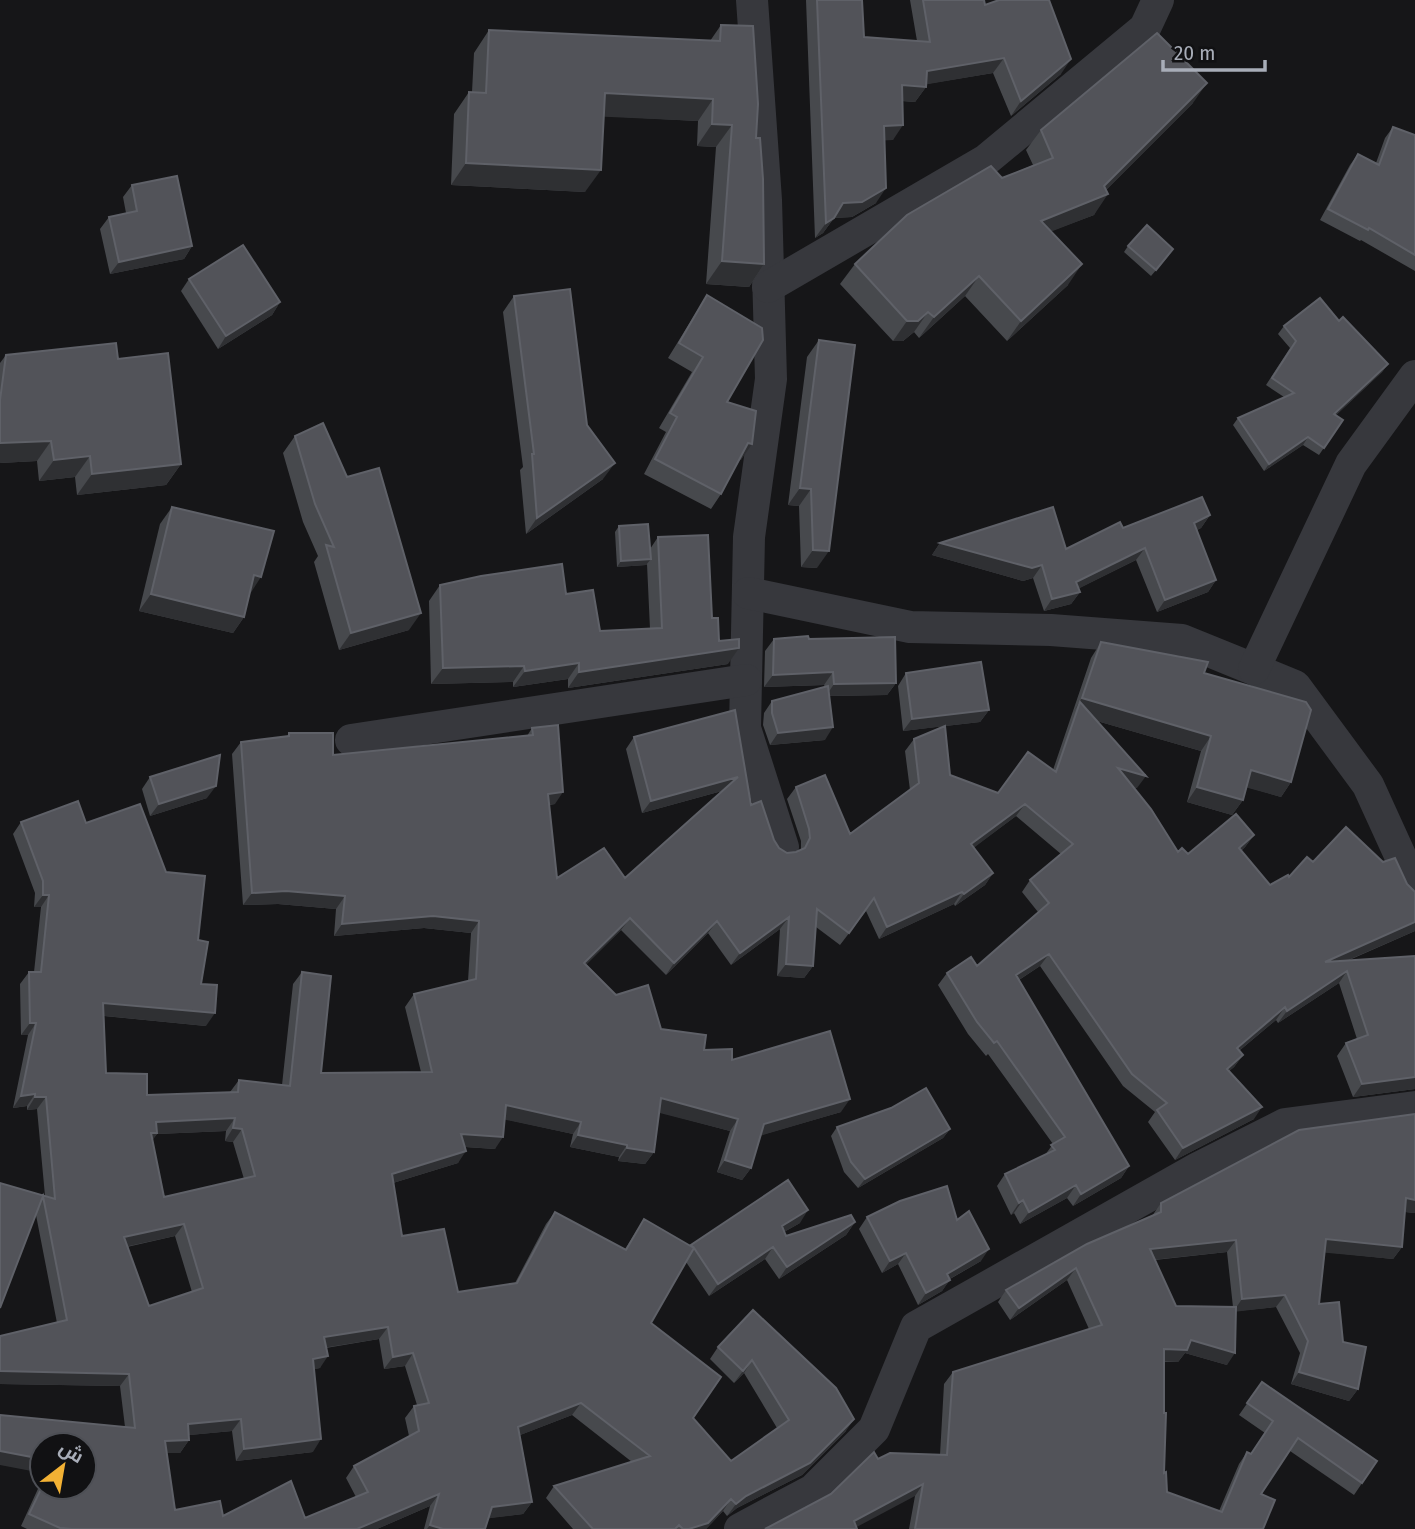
<svg xmlns="http://www.w3.org/2000/svg" width="1415" height="1529" viewBox="0 0 1415 1529" font-family="'Fira Sans Condensed',Cairo,sans-serif">
<rect width="100%" height="100%" fill="#161618"/>
<g fill="none" stroke-linecap="round" stroke-linejoin="round">
<!-- street -->
<g stroke="#37383d" stroke-width="32">
<path d="M 752,0 L 766,200 L 771,379 L 749,537 L 745,728 L 783,847"/>
<path d="M 768,287 L 986,160 L 1145,28 L 1158,0"/>
<path d="M 748,593 L 910,627 L 1051,630 L 1182,640 L 1295,686 L 1368,785 L 1415,888"/>
<path d="M 1254,669 L 1351,464 L 1415,376"/>
<path d="M 351,740 L 746,680"/>
<path d="M 740,1529 L 813,1490 L 874,1429 L 916,1327 L 1198,1168 L 1285,1124 L 1415,1107"/>
</g>
</g>
<!-- wall -->
<g fill="#47494d" fill-rule="evenodd">
<path d="M 806,0 L 862,0 L 864,37 L 917,41 L 910,0 L 984,0 L 985,5 L 1061,74 L 1011,116 L 993,73 L 926,84 L 926,87 L 915,102 L 902,101 L 893,140 L 885,140 L 876,203 L 852,217 L 834,218 L 823,233 L 815,238 Z"/>
<path d="M 721,25 L 756,138 L 764,264 L 749,287 L 706,284 L 716,147 L 697,146 L 698,121 L 604,116 L 585,192 L 451,185 L 454,114 L 469,92 L 472,92 L 474,53 L 489,30 L 710,41 Z"/>
<path d="M 1193,103 L 1106,190 L 1094,215 L 1051,231 L 1068,285 L 1007,341 L 965,296 L 919,338 L 914,332 L 903,341 L 893,341 L 840,284 L 855,264 L 1002,178 L 1033,165 L 1026,150 L 1041,130 Z"/>
<path d="M 1393,127 L 1415,135 L 1415,271 L 1361,240 L 1360,241 L 1320,220 L 1350,165 L 1358,154 L 1376,163 L 1385,138 Z"/>
<path d="M 132,185 L 192,246 L 184,259 L 110,274 L 100,229 L 109,217 L 126,213 L 123,197 Z"/>
<path d="M 1128,246 L 1169,255 L 1151,276 L 1124,252 Z"/>
<path d="M 189,279 L 280,302 L 272,315 L 218,349 L 181,291 Z"/>
<path d="M 707,295 L 727,402 L 741,460 L 740,459 L 721,494 L 711,509 L 644,474 L 666,432 L 659,428 L 692,372 L 668,358 L 697,311 Z"/>
<path d="M 514,296 L 587,425 L 603,479 L 526,534 L 520,470 L 523,467 L 503,312 Z"/>
<path d="M 1339,321 L 1388,364 L 1382,372 L 1336,415 L 1343,420 L 1319,455 L 1303,445 L 1264,471 L 1233,425 L 1238,418 L 1284,397 L 1266,385 L 1290,348 L 1278,334 L 1284,326 Z"/>
<path d="M 819,340 L 817,568 L 801,567 L 799,506 L 788,505 L 807,357 Z"/>
<path d="M 6,355 L 118,359 L 181,464 L 166,485 L 77,495 L 75,477 L 39,481 L 37,461 L 0,463 L 0,363 Z"/>
<path d="M 295,436 L 409,630 L 339,650 L 314,562 L 318,556 L 303,522 L 283,453 Z"/>
<path d="M 172,507 L 250,594 L 244,617 L 233,633 L 139,611 L 160,524 Z"/>
<path d="M 1210,515 L 1201,528 L 1197,530 L 1216,580 L 1208,592 L 1157,612 L 1136,560 L 1079,588 L 1080,592 L 1071,604 L 1044,611 L 1033,578 L 1023,581 L 932,555 L 940,543 L 1066,549 L 1123,528 Z"/>
<path d="M 619,526 L 650,549 L 658,537 L 712,618 L 728,664 L 568,688 L 568,679 L 513,687 L 513,682 L 431,684 L 429,601 L 440,585 L 566,594 L 600,631 L 650,629 L 647,564 L 646,565 L 617,567 L 615,532 Z"/>
<path d="M 774,639 L 809,639 L 896,683 L 887,695 L 830,696 L 825,740 L 770,745 L 763,725 L 764,713 L 772,701 L 825,687 L 824,685 L 764,687 L 765,651 Z"/>
<path d="M 1101,642 L 1204,673 L 1291,782 L 1281,797 L 1247,787 L 1243,800 L 1232,815 L 1187,802 L 1201,751 L 1097,721 L 1137,788 L 1133,787 L 1178,852 L 1188,854 L 1254,835 L 1245,847 L 1241,851 L 1270,885 L 1289,877 L 1313,862 L 1415,931 L 1347,961 L 1415,956 L 1415,1089 L 1353,1097 L 1337,1056 L 1346,1043 L 1357,1039 L 1339,983 L 1278,1023 L 1276,1020 L 1239,1051 L 1243,1055 L 1234,1067 L 1229,1071 L 1254,1119 L 1175,1160 L 1148,1122 L 1155,1112 L 1123,1086 L 1040,966 L 1019,980 L 1129,1166 L 1121,1178 L 1073,1206 L 1067,1198 L 1020,1224 L 1014,1213 L 1011,1215 L 997,1186 L 1005,1174 L 1045,1155 L 1053,1144 L 988,1054 L 986,1056 L 968,1034 L 938,985 L 947,973 L 977,966 L 1038,912 L 1022,892 L 1030,880 L 1061,854 L 1016,816 L 974,847 L 993,873 L 985,885 L 955,906 L 954,904 L 879,939 L 866,911 L 840,945 L 816,927 L 813,966 L 804,978 L 777,976 L 780,929 L 731,965 L 708,933 L 666,975 L 621,930 L 586,964 L 616,995 L 661,1029 L 704,1050 L 732,1060 L 841,1112 L 761,1135 L 751,1168 L 742,1180 L 717,1172 L 730,1131 L 659,1112 L 654,1152 L 645,1164 L 618,1161 L 619,1157 L 570,1147 L 573,1134 L 505,1119 L 495,1149 L 465,1147 L 458,1163 L 393,1183 L 402,1236 L 458,1292 L 515,1283 L 546,1224 L 555,1212 L 625,1249 L 644,1219 L 690,1246 L 691,1245 L 800,1223 L 784,1232 L 786,1236 L 855,1222 L 846,1235 L 779,1279 L 765,1259 L 709,1296 L 686,1262 L 651,1323 L 693,1418 L 731,1461 L 777,1428 L 744,1373 L 734,1383 L 710,1359 L 718,1347 L 753,1310 L 846,1431 L 802,1475 L 737,1508 L 727,1516 L 723,1511 L 706,1529 L 573,1529 L 546,1498 L 554,1486 L 632,1462 L 572,1415 L 520,1435 L 532,1502 L 523,1514 L 488,1518 L 485,1529 L 424,1529 L 430,1506 L 377,1529 L 27,1529 L 21,1526 L 42,1480 L 42,1487 L 84,1445 L 0,1465 L 125,1427 L 120,1386 L 0,1384 L 0,1336 L 57,1323 L 36,1215 L 0,1183 L 45,1196 L 37,1109 L 27,1110 L 27,1106 L 13,1108 L 28,1035 L 21,1035 L 20,984 L 29,972 L 34,972 L 41,907 L 34,907 L 35,893 L 13,834 L 21,822 L 86,823 L 166,872 L 198,940 L 201,984 L 206,1026 L 104,1016 L 106,1073 L 147,1095 L 230,1092 L 239,1080 L 282,1085 L 293,984 L 302,972 L 321,1073 L 421,1072 L 405,1007 L 414,994 L 468,981 L 471,933 L 424,928 L 334,936 L 336,909 L 278,904 L 243,905 L 232,754 L 241,742 L 287,736 L 289,733 L 333,755 L 527,736 L 532,728 L 555,804 L 549,805 L 557,878 L 625,878 L 722,791 L 642,813 L 626,749 L 634,737 L 751,805 L 779,848 L 787,853 L 796,852 L 801,850 L 801,841 L 787,799 L 796,787 L 850,834 L 910,790 L 905,751 L 914,739 L 944,726 L 903,731 L 898,686 L 906,673 L 989,710 L 980,722 L 945,726 L 950,775 L 998,793 L 1053,770 L 1091,658 ZM 226,1131 L 225,1141 L 233,1142 L 244,1179 L 164,1197 L 152,1140 L 157,1134 ZM 175,1236 L 192,1292 L 149,1306 L 127,1247 ZM 379,1339 L 384,1369 L 405,1366 L 417,1405 L 414,1406 L 405,1418 L 409,1436 L 354,1466 L 346,1478 L 356,1497 L 305,1518 L 223,1516 L 175,1510 L 167,1453 L 180,1453 L 189,1440 L 189,1435 L 232,1431 L 236,1461 L 313,1452 L 314,1369 L 320,1368 L 326,1348 Z"/>
<path d="M 150,777 L 207,798 L 150,816 L 142,789 Z"/>
<path d="M 1415,1114 L 1415,1213 L 1405,1212 L 1402,1247 L 1393,1259 L 1325,1252 L 1319,1304 L 1343,1342 L 1358,1389 L 1349,1401 L 1291,1384 L 1300,1353 L 1276,1307 L 1236,1311 L 1227,1365 L 1185,1353 L 1178,1362 L 1164,1362 L 1164,1473 L 1167,1492 L 1219,1511 L 1239,1464 L 1247,1452 L 1251,1454 L 1265,1433 L 1239,1415 L 1262,1382 L 1377,1461 L 1354,1495 L 1290,1451 L 1261,1494 L 1263,1529 L 909,1529 L 915,1496 L 831,1494 L 878,1459 L 940,1455 L 944,1384 L 953,1372 L 1089,1329 L 1067,1280 L 1010,1320 L 998,1302 L 1006,1290 L 1152,1216 L 1161,1203 ZM 1227,1252 L 1233,1307 L 1176,1306 L 1155,1260 Z"/>
<path d="M 837,1127 L 950,1129 L 943,1138 L 858,1188 L 844,1172 L 831,1136 Z"/>
<path d="M 867,1217 L 957,1220 L 981,1261 L 950,1279 L 942,1291 L 918,1305 L 898,1264 L 882,1273 L 859,1229 Z"/>
</g>
<!-- shaded-wall -->
<g fill="#2f3033">
<path d="M 1004,58 L 993,73 L 917,86 L 927,71 Z"/>
<path d="M 1071,59 L 1061,74 L 1011,116 L 1021,101 Z"/>
<path d="M 1207,83 L 1193,103 L 1097,199 L 1108,194 L 1094,215 L 1027,241 L 1041,221 L 1104,186 Z"/>
<path d="M 902,85 L 926,87 L 915,102 L 891,100 Z"/>
<path d="M 605,93 L 713,99 L 698,121 L 589,116 Z"/>
<path d="M 712,124 L 732,125 L 716,147 L 697,146 Z"/>
<path d="M 903,125 L 893,140 L 873,141 L 884,126 Z"/>
<path d="M 466,163 L 601,170 L 585,192 L 451,185 Z"/>
<path d="M 886,188 L 876,203 L 852,217 L 833,218 L 843,203 Z"/>
<path d="M 834,218 L 823,233 L 815,238 L 826,223 Z"/>
<path d="M 192,246 L 184,259 L 110,274 L 119,262 Z"/>
<path d="M 722,261 L 764,264 L 749,287 L 706,284 Z"/>
<path d="M 1082,264 L 1068,285 L 1007,341 L 1021,321 Z"/>
<path d="M 979,276 L 965,296 L 919,338 L 934,317 Z"/>
<path d="M 280,302 L 272,315 L 218,349 L 226,336 Z"/>
<path d="M 928,312 L 914,332 L 903,341 L 893,341 L 907,321 Z"/>
<path d="M 1388,364 L 1382,372 L 1329,422 L 1334,414 Z"/>
<path d="M 1308,437 L 1303,445 L 1264,471 L 1269,464 Z"/>
<path d="M 51,441 L 37,461 L 0,463 L 0,443 Z"/>
<path d="M 748,443 L 752,444 L 741,460 L 737,458 Z"/>
<path d="M 90,456 L 75,477 L 39,481 L 54,460 Z"/>
<path d="M 615,463 L 603,479 L 526,534 L 537,518 Z"/>
<path d="M 181,464 L 166,485 L 77,495 L 92,474 Z"/>
<path d="M 800,488 L 811,489 L 799,506 L 788,505 Z"/>
<path d="M 1210,515 L 1201,528 L 1186,535 L 1194,523 Z"/>
<path d="M 940,543 L 1042,565 L 1033,578 L 1023,581 L 932,555 Z"/>
<path d="M 1145,548 L 1136,560 L 1068,594 L 1076,582 Z"/>
<path d="M 813,550 L 829,551 L 817,568 L 801,567 Z"/>
<path d="M 651,559 L 646,565 L 617,567 L 621,561 Z"/>
<path d="M 254,575 L 261,577 L 250,594 Z"/>
<path d="M 1216,580 L 1208,592 L 1157,612 L 1165,600 Z"/>
<path d="M 1080,592 L 1071,604 L 1044,611 L 1052,599 Z"/>
<path d="M 151,594 L 244,617 L 233,633 L 139,611 Z"/>
<path d="M 421,613 L 409,630 L 339,650 L 351,633 Z"/>
<path d="M 739,648 L 728,664 L 568,688 L 579,672 Z"/>
<path d="M 579,663 L 568,679 L 513,687 L 525,671 Z"/>
<path d="M 524,666 L 513,682 L 431,684 L 443,668 Z"/>
<path d="M 833,672 L 824,685 L 764,687 L 773,675 Z"/>
<path d="M 896,683 L 887,695 L 826,696 L 834,684 Z"/>
<path d="M 1082,698 L 1211,736 L 1201,751 L 1076,715 L 1080,702 L 1072,714 Z"/>
<path d="M 989,710 L 980,722 L 903,731 L 912,719 Z"/>
<path d="M 833,727 L 825,740 L 770,745 L 778,733 Z"/>
<path d="M 1118,768 L 1146,776 L 1137,788 L 1109,780 Z"/>
<path d="M 1251,770 L 1291,782 L 1281,797 L 1241,786 Z"/>
<path d="M 738,777 L 729,789 L 642,813 L 651,801 Z"/>
<path d="M 216,786 L 207,798 L 150,816 L 159,804 Z"/>
<path d="M 1197,787 L 1243,800 L 1232,815 L 1187,802 Z"/>
<path d="M 563,792 L 555,804 L 540,806 L 548,794 Z"/>
<path d="M 1025,804 L 1016,816 L 963,856 L 971,844 Z"/>
<path d="M 1254,835 L 1245,847 L 1230,860 L 1239,848 Z"/>
<path d="M 993,873 L 985,885 L 955,906 L 964,894 Z"/>
<path d="M 286,891 L 345,896 L 336,909 L 278,904 L 243,905 L 252,893 Z"/>
<path d="M 962,892 L 954,904 L 879,939 L 887,927 Z"/>
<path d="M 43,895 L 49,895 L 41,907 L 34,907 Z"/>
<path d="M 433,916 L 479,921 L 471,933 L 424,928 L 334,936 L 342,924 Z"/>
<path d="M 789,917 L 780,929 L 731,965 L 740,953 Z"/>
<path d="M 630,918 L 621,930 L 576,975 L 584,963 Z"/>
<path d="M 717,921 L 708,933 L 666,975 L 674,963 Z"/>
<path d="M 1415,922 L 1415,931 L 1316,974 L 1325,962 Z"/>
<path d="M 1049,954 L 1040,966 L 1008,987 L 1016,975 Z"/>
<path d="M 786,964 L 813,966 L 804,978 L 777,976 Z"/>
<path d="M 1347,971 L 1339,983 L 1278,1023 L 1287,1011 Z"/>
<path d="M 103,1003 L 215,1013 L 206,1026 L 95,1015 Z"/>
<path d="M 1285,1007 L 1276,1020 L 1228,1060 L 1237,1048 Z"/>
<path d="M 30,1023 L 36,1023 L 28,1035 L 21,1035 Z"/>
<path d="M 1243,1055 L 1234,1067 L 1218,1081 L 1227,1069 Z"/>
<path d="M 1415,1077 L 1415,1089 L 1353,1097 L 1362,1084 Z"/>
<path d="M 35,1094 L 27,1106 L 13,1108 L 21,1096 Z"/>
<path d="M 35,1097 L 46,1097 L 37,1109 L 27,1110 Z"/>
<path d="M 661,1098 L 738,1119 L 730,1131 L 652,1111 Z"/>
<path d="M 850,1099 L 841,1112 L 756,1137 L 764,1124 Z"/>
<path d="M 506,1105 L 581,1122 L 573,1134 L 497,1118 Z"/>
<path d="M 1262,1107 L 1254,1119 L 1175,1160 L 1183,1148 Z"/>
<path d="M 235,1118 L 226,1131 L 157,1134 L 149,1145 L 142,1145 L 156,1122 Z"/>
<path d="M 233,1128 L 242,1129 L 233,1142 L 225,1141 Z"/>
<path d="M 950,1129 L 943,1138 L 858,1188 L 865,1179 Z"/>
<path d="M 461,1134 L 503,1137 L 495,1149 L 452,1146 Z"/>
<path d="M 578,1135 L 627,1145 L 619,1157 L 570,1147 Z"/>
<path d="M 627,1148 L 654,1152 L 645,1164 L 618,1161 Z"/>
<path d="M 466,1151 L 458,1163 L 383,1186 L 392,1174 Z"/>
<path d="M 725,1160 L 751,1168 L 742,1180 L 717,1172 Z"/>
<path d="M 1129,1166 L 1121,1178 L 1073,1206 L 1081,1194 Z"/>
<path d="M 1076,1185 L 1067,1198 L 1020,1224 L 1029,1212 Z"/>
<path d="M 1406,1198 L 1415,1200 L 1415,1213 L 1397,1211 Z"/>
<path d="M 1023,1200 L 1014,1213 L 1011,1215 L 1019,1203 Z"/>
<path d="M 808,1210 L 800,1223 L 773,1238 L 782,1226 Z"/>
<path d="M 855,1222 L 846,1235 L 779,1279 L 787,1267 Z"/>
<path d="M 184,1224 L 175,1236 L 115,1249 L 124,1237 Z"/>
<path d="M 1326,1239 L 1402,1247 L 1393,1259 L 1318,1252 Z"/>
<path d="M 1236,1240 L 1227,1252 L 1142,1261 L 1150,1249 Z"/>
<path d="M 773,1247 L 765,1259 L 709,1296 L 718,1284 Z"/>
<path d="M 989,1249 L 981,1261 L 939,1285 L 947,1274 Z"/>
<path d="M 906,1253 L 898,1264 L 882,1273 L 890,1261 Z"/>
<path d="M 1076,1268 L 1067,1280 L 1010,1320 L 1019,1308 Z"/>
<path d="M 950,1280 L 942,1291 L 918,1305 L 926,1293 Z"/>
<path d="M 1285,1295 L 1276,1307 L 1233,1312 L 1242,1299 Z"/>
<path d="M 388,1327 L 379,1339 L 316,1349 L 324,1337 Z"/>
<path d="M 1191,1340 L 1235,1353 L 1227,1365 L 1185,1353 L 1178,1362 L 1156,1361 L 1164,1349 Z"/>
<path d="M 413,1353 L 405,1366 L 384,1369 L 393,1357 Z"/>
<path d="M 328,1356 L 320,1368 L 305,1371 L 313,1359 Z"/>
<path d="M 752,1360 L 744,1373 L 734,1383 L 743,1371 Z"/>
<path d="M 0,1371 L 129,1374 L 120,1386 L 0,1384 Z"/>
<path d="M 1299,1372 L 1358,1389 L 1349,1401 L 1291,1384 Z"/>
<path d="M 581,1403 L 572,1415 L 510,1439 L 518,1427 Z"/>
<path d="M 241,1419 L 232,1431 L 180,1436 L 188,1424 Z"/>
<path d="M 854,1419 L 846,1431 L 802,1475 L 737,1508 L 727,1516 L 736,1504 L 746,1496 Z"/>
<path d="M 321,1439 L 313,1452 L 236,1461 L 244,1449 Z"/>
<path d="M 189,1440 L 180,1453 L 157,1453 L 165,1441 Z"/>
<path d="M 0,1451 L 42,1459 L 42,1473 L 0,1465 Z"/>
<path d="M 923,1484 L 915,1496 L 853,1529 L 854,1521 Z"/>
<path d="M 439,1494 L 430,1506 L 377,1529 L 357,1529 Z"/>
<path d="M 731,1499 L 723,1511 L 706,1529 L 689,1529 Z"/>
<path d="M 532,1502 L 523,1514 L 483,1519 L 492,1507 Z"/>
<path d="M 430,1525 L 443,1529 L 427,1529 Z"/>
</g>
<!-- building -->
<g fill="#525359" stroke="#5f6168" stroke-width="2" fill-rule="evenodd">
<path d="M 817,0 L 862,0 L 864,37 L 930,42 L 923,0 L 984,0 L 985,5 L 999,0 L 1049,0 L 1071,59 L 1021,101 L 1004,58 L 927,71 L 926,87 L 902,85 L 903,125 L 884,126 L 886,188 L 862,202 L 843,203 L 834,218 L 826,223 Z"/>
<path d="M 721,25 L 753,26 L 758,104 L 756,138 L 760,138 L 763,179 L 764,264 L 722,261 L 732,125 L 712,124 L 713,99 L 605,93 L 601,170 L 466,163 L 469,92 L 486,93 L 489,30 L 720,41 Z"/>
<path d="M 1157,33 L 1207,83 L 1104,186 L 1108,194 L 1041,221 L 1082,264 L 1021,321 L 979,276 L 934,317 L 928,312 L 918,321 L 907,321 L 855,264 L 907,215 L 991,166 L 1002,178 L 1053,158 L 1041,130 Z"/>
<path d="M 1393,127 L 1415,135 L 1415,255 L 1369,228 L 1368,230 L 1328,209 L 1358,154 L 1379,165 Z"/>
<path d="M 177,176 L 192,246 L 119,262 L 109,217 L 137,211 L 132,185 Z"/>
<path d="M 1147,225 L 1173,249 L 1156,270 L 1128,246 Z"/>
<path d="M 243,245 L 280,302 L 226,336 L 189,279 Z"/>
<path d="M 570,289 L 587,425 L 615,463 L 537,518 L 532,454 L 534,454 L 514,296 Z"/>
<path d="M 707,295 L 762,328 L 763,340 L 727,402 L 756,411 L 752,444 L 748,443 L 721,494 L 655,459 L 677,417 L 670,413 L 703,357 L 679,343 Z"/>
<path d="M 1320,298 L 1339,321 L 1343,317 L 1388,364 L 1334,414 L 1343,420 L 1324,448 L 1308,437 L 1269,464 L 1238,418 L 1294,393 L 1272,378 L 1296,341 L 1284,326 Z"/>
<path d="M 819,340 L 855,345 L 829,551 L 813,550 L 811,489 L 800,488 Z"/>
<path d="M 116,343 L 118,359 L 168,353 L 181,464 L 92,474 L 90,456 L 54,460 L 51,441 L 0,443 L 0,400 L 6,355 Z"/>
<path d="M 323,423 L 347,477 L 379,468 L 421,613 L 351,633 L 326,545 L 334,547 L 315,504 L 295,436 Z"/>
<path d="M 1202,497 L 1210,515 L 1194,523 L 1216,580 L 1165,600 L 1145,548 L 1076,582 L 1080,592 L 1052,599 L 1042,565 L 1032,568 L 940,543 L 1053,507 L 1066,549 L 1120,522 L 1123,528 Z"/>
<path d="M 172,507 L 274,531 L 261,577 L 254,575 L 244,617 L 151,594 Z"/>
<path d="M 648,524 L 651,559 L 621,561 L 619,526 Z"/>
<path d="M 708,535 L 712,618 L 718,618 L 719,641 L 739,639 L 739,648 L 579,672 L 579,663 L 525,671 L 524,666 L 443,668 L 440,585 L 481,576 L 562,564 L 566,594 L 593,590 L 600,631 L 662,628 L 658,537 Z"/>
<path d="M 808,636 L 809,639 L 895,637 L 896,683 L 834,684 L 833,672 L 773,675 L 774,639 Z"/>
<path d="M 1101,642 L 1208,662 L 1204,673 L 1306,702 L 1311,710 L 1291,782 L 1251,770 L 1243,800 L 1197,787 L 1211,736 L 1082,698 Z"/>
<path d="M 981,662 L 989,710 L 912,719 L 906,673 Z"/>
<path d="M 828,686 L 833,727 L 778,733 L 772,713 L 772,701 Z"/>
<path d="M 1080,702 L 1146,776 L 1118,768 L 1151,809 L 1178,852 L 1182,848 L 1188,854 L 1236,814 L 1254,835 L 1239,848 L 1270,885 L 1288,875 L 1289,877 L 1307,857 L 1313,862 L 1346,827 L 1383,862 L 1395,858 L 1407,884 L 1415,892 L 1415,922 L 1325,962 L 1415,956 L 1415,1077 L 1362,1084 L 1346,1043 L 1368,1035 L 1347,971 L 1287,1011 L 1285,1007 L 1237,1048 L 1243,1055 L 1227,1069 L 1262,1107 L 1183,1148 L 1157,1110 L 1167,1103 L 1132,1074 L 1049,954 L 1016,975 L 1129,1166 L 1081,1194 L 1076,1185 L 1029,1212 L 1023,1200 L 1019,1203 L 1005,1174 L 1055,1150 L 1051,1145 L 1065,1137 L 997,1041 L 994,1043 L 977,1022 L 947,973 L 971,957 L 977,966 L 1049,903 L 1030,880 L 1073,844 L 1025,804 L 971,844 L 993,873 L 964,894 L 962,892 L 887,927 L 874,898 L 849,933 L 817,909 L 813,966 L 786,964 L 789,917 L 740,953 L 717,921 L 674,963 L 630,918 L 584,963 L 616,995 L 648,985 L 661,1029 L 706,1035 L 704,1050 L 732,1049 L 732,1060 L 830,1031 L 850,1099 L 764,1124 L 751,1168 L 725,1160 L 738,1119 L 661,1098 L 654,1152 L 627,1148 L 627,1145 L 578,1135 L 581,1122 L 506,1105 L 503,1137 L 461,1134 L 466,1151 L 392,1174 L 402,1236 L 444,1229 L 458,1292 L 517,1283 L 555,1212 L 626,1250 L 644,1219 L 694,1248 L 691,1245 L 788,1180 L 808,1210 L 782,1226 L 786,1236 L 851,1215 L 855,1222 L 787,1267 L 773,1247 L 718,1284 L 694,1248 L 651,1323 L 721,1377 L 693,1418 L 731,1461 L 789,1420 L 752,1360 L 743,1371 L 718,1347 L 753,1310 L 836,1388 L 854,1419 L 810,1463 L 746,1496 L 736,1504 L 731,1499 L 708,1523 L 689,1529 L 683,1529 L 679,1525 L 675,1529 L 593,1529 L 554,1486 L 650,1456 L 581,1403 L 518,1427 L 532,1502 L 492,1507 L 485,1529 L 443,1529 L 430,1525 L 439,1494 L 357,1529 L 72,1529 L 60,1528 L 29,1514 L 42,1487 L 84,1487 L 84,1445 L 42,1445 L 42,1459 L 0,1451 L 0,1415 L 135,1428 L 129,1374 L 0,1371 L 0,1336 L 67,1320 L 43,1196 L 0,1308 L 0,1183 L 55,1199 L 46,1097 L 35,1097 L 35,1094 L 21,1096 L 36,1023 L 30,1023 L 29,972 L 41,972 L 49,895 L 43,895 L 43,881 L 21,822 L 78,801 L 86,823 L 140,804 L 166,872 L 205,876 L 198,940 L 208,942 L 201,984 L 217,985 L 215,1013 L 103,1003 L 106,1073 L 147,1074 L 147,1095 L 238,1092 L 239,1080 L 290,1086 L 302,972 L 331,976 L 321,1073 L 432,1072 L 414,994 L 476,979 L 479,921 L 433,916 L 342,924 L 345,896 L 286,891 L 252,893 L 241,742 L 289,736 L 289,733 L 333,733 L 333,755 L 533,735 L 532,728 L 558,725 L 563,792 L 548,794 L 557,878 L 604,848 L 625,878 L 738,777 L 651,801 L 634,737 L 735,710 L 751,805 L 761,801 L 774,840 L 779,848 L 787,853 L 796,852 L 805,848 L 810,838 L 809,829 L 796,787 L 825,775 L 850,834 L 919,783 L 914,739 L 945,726 L 950,775 L 998,793 L 1028,752 L 1056,772 ZM 235,1118 L 233,1128 L 242,1129 L 255,1176 L 164,1197 L 151,1133 L 157,1133 L 156,1122 ZM 184,1224 L 203,1288 L 149,1306 L 124,1237 ZM 388,1327 L 393,1357 L 413,1353 L 429,1403 L 414,1406 L 419,1431 L 354,1466 L 368,1492 L 305,1518 L 291,1481 L 223,1516 L 220,1501 L 175,1510 L 165,1441 L 189,1440 L 188,1424 L 241,1419 L 244,1449 L 321,1439 L 313,1359 L 328,1356 L 324,1337 Z"/>
<path d="M 220,755 L 216,786 L 159,804 L 150,777 Z"/>
<path d="M 926,1088 L 950,1129 L 865,1179 L 851,1162 L 837,1127 L 891,1108 Z"/>
<path d="M 1415,1114 L 1415,1200 L 1406,1198 L 1402,1247 L 1326,1239 L 1319,1304 L 1339,1302 L 1343,1342 L 1366,1347 L 1358,1389 L 1299,1372 L 1308,1341 L 1285,1295 L 1242,1299 L 1236,1240 L 1150,1249 L 1176,1306 L 1236,1307 L 1235,1353 L 1191,1340 L 1187,1350 L 1164,1349 L 1164,1413 L 1166,1413 L 1164,1473 L 1166,1472 L 1167,1492 L 1222,1512 L 1247,1452 L 1251,1454 L 1273,1421 L 1247,1403 L 1262,1382 L 1377,1461 L 1362,1483 L 1298,1438 L 1261,1494 L 1275,1500 L 1263,1529 L 915,1529 L 923,1484 L 854,1521 L 857,1529 L 765,1529 L 831,1494 L 874,1452 L 878,1459 L 890,1453 L 947,1455 L 953,1372 L 1102,1325 L 1076,1268 L 1019,1308 L 1006,1290 L 1087,1244 L 1161,1212 L 1161,1203 L 1299,1130 Z"/>
<path d="M 947,1186 L 957,1220 L 969,1211 L 989,1249 L 947,1274 L 950,1280 L 926,1293 L 906,1253 L 890,1261 L 867,1217 L 900,1201 Z"/>
</g>
<!-- north arrow -->
<g transform="translate(63 1466) rotate(31)"><circle r="33" fill="#111113" stroke="#4d4f55" stroke-width="2"/>
<path d="M0-5L12 26L0 18L-12 26Z" fill="#f2b134"/>
<text y="-10" font-size="19" font-weight="bold" text-anchor="middle" fill="#a8adb8">ش</text>
</g>
<!-- scale -->
<path d="M1163 60v10h102v-10" fill="none" stroke="#a8adb8" stroke-width="3.5"/>
<text x="1174" y="60" font-size="21" fill="#a8adb8" stroke="#111113" stroke-width="5" paint-order="stroke">20 m</text>
</svg>
